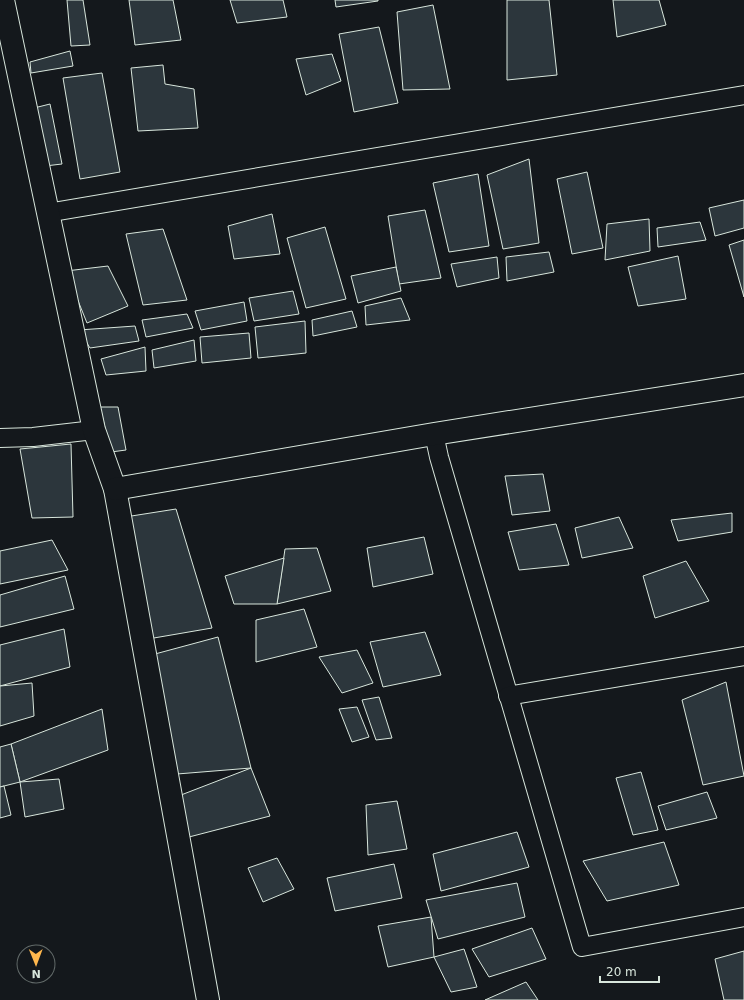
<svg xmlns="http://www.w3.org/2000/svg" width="744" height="1000" viewBox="0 0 744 1000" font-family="'DejaVu Sans',sans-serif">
<rect width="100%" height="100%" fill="#14181c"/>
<!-- building -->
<g fill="#2c363c" stroke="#d8e6dc">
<path d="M 67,0 L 83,0 L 90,45 L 71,46 Z"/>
<path d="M 129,0 L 173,0 L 181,40 L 135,45 Z"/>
<path d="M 230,0 L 283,0 L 287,17 L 237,23 Z"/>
<path d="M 335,0 L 378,0 L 378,1 L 336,7 Z"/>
<path d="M 507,0 L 549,0 L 557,75 L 507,80 Z"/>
<path d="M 613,0 L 659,0 L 666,25 L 617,37 Z"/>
<path d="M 433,5 L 450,89 L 403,90 L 397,12 Z"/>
<path d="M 379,27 L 398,103 L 354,112 L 339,34 Z"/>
<path d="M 70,51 L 73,66 L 31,73 L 30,62 Z"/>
<path d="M 332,54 L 341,81 L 306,95 L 296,59 Z"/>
<path d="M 163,65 L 165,84 L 194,89 L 198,128 L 138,131 L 131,68 Z"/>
<path d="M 102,73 L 120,172 L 80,179 L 63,78 Z"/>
<path d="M 50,104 L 62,164 L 45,166 L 34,108 Z"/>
<path d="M 529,159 L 539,243 L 503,249 L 487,175 Z"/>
<path d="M 587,172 L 603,248 L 572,254 L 557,179 Z"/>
<path d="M 478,174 L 489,246 L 449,252 L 433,183 Z"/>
<path d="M 744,200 L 744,228 L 715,236 L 709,208 Z"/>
<path d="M 425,210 L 441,278 L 399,284 L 388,216 Z"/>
<path d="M 272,214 L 280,254 L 234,259 L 228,226 Z"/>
<path d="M 649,219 L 650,251 L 605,260 L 607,224 Z"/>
<path d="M 700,222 L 706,240 L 658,247 L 657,228 Z"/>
<path d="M 325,227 L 346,299 L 306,308 L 287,238 Z"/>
<path d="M 163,229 L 187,300 L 143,305 L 126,234 Z"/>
<path d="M 744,240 L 744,297 L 729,245 Z"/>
<path d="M 549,252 L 554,272 L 507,281 L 506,257 Z"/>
<path d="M 678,256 L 686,299 L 638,306 L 628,267 Z"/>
<path d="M 497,257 L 499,278 L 457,287 L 451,264 Z"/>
<path d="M 108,266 L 128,306 L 87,323 L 66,271 Z"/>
<path d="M 396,267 L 401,291 L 358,303 L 351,276 Z"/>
<path d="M 293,291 L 299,314 L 254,321 L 249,298 Z"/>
<path d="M 401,298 L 410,320 L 366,325 L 365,306 Z"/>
<path d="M 244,302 L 247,321 L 201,330 L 195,311 Z"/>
<path d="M 352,311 L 357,327 L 313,336 L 312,320 Z"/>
<path d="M 187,314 L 193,328 L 146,337 L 142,320 Z"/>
<path d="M 305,321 L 306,353 L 258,358 L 255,327 Z"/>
<path d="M 135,326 L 139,341 L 90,348 L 79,330 Z"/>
<path d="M 249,333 L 251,358 L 202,363 L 200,337 Z"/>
<path d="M 194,340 L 196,361 L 154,368 L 152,350 Z"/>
<path d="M 145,347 L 146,371 L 106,375 L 101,359 Z"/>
<path d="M 100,407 L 118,407 L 126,450 L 111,452 Z"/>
<path d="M 71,444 L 73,517 L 32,518 L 20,449 Z"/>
<path d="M 543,474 L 550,511 L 512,515 L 505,476 Z"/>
<path d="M 176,509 L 212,628 L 148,639 L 125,517 Z"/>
<path d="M 732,513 L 732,532 L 678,541 L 671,520 Z"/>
<path d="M 619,517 L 633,548 L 582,558 L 575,528 Z"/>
<path d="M 556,524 L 569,565 L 519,570 L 508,532 Z"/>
<path d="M 424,537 L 433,574 L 373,587 L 367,548 Z"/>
<path d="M 52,540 L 68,570 L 0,584 L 0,551 Z"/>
<path d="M 317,548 L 331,591 L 277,604 L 285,549 Z"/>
<path d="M 284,558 L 277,604 L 234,604 L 225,576 Z"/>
<path d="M 686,561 L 709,601 L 655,618 L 643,576 Z"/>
<path d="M 65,576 L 74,609 L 0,627 L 0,595 Z"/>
<path d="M 304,609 L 317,647 L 256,662 L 256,620 Z"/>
<path d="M 64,629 L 70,667 L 0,686 L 0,645 Z"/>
<path d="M 425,632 L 441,675 L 383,687 L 370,642 Z"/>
<path d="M 218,637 L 251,768 L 177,774 L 155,654 Z"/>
<path d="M 357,650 L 373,683 L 342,693 L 319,657 Z"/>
<path d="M 726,682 L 744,776 L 703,785 L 682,700 Z"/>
<path d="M 32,683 L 34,716 L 0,726 L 0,686 Z"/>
<path d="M 379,697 L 392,738 L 376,740 L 362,700 Z"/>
<path d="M 357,707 L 369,737 L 352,742 L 339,709 Z"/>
<path d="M 102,709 L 108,750 L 20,782 L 11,744 Z"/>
<path d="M 11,744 L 20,782 L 0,787 L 0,747 Z"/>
<path d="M 251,768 L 270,816 L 189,837 L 181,795 Z"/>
<path d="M 641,772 L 658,830 L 633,835 L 616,778 Z"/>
<path d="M 59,779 L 64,809 L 25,817 L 20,782 Z"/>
<path d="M 4,786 L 11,815 L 0,818 L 0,787 Z"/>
<path d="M 707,792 L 717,818 L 666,830 L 658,806 Z"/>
<path d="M 397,801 L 407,849 L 368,855 L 366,805 Z"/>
<path d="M 517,832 L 529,867 L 441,891 L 433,854 Z"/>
<path d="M 664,842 L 679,885 L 607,901 L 583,861 Z"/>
<path d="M 277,858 L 294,889 L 263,902 L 248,868 Z"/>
<path d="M 394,864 L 402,898 L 335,911 L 327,878 Z"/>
<path d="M 517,883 L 525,917 L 438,939 L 426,900 Z"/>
<path d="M 431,917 L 434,957 L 388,967 L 378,926 Z"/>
<path d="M 532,928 L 546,959 L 489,977 L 472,949 Z"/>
<path d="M 464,949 L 477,987 L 451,992 L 434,957 Z"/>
<path d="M 744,951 L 744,1000 L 724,1000 L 715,959 Z"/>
<path d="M 526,982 L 538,1000 L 485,1000 Z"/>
</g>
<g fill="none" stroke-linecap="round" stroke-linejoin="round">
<!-- minor casing -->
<g stroke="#d8e6dc" stroke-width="20">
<g id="minor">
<path d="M 47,213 L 744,95"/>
<path d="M 434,434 L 439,457 L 582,947 L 744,917"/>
<path d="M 0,438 L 33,437 L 94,430"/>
<path d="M 508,696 L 744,656"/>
</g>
</g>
<!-- tertiary casing -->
<g stroke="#d8e6dc" stroke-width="24">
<g id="tertiary">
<path d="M 3,0 L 94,430 L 115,489 L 208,1000"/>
<path d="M 115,489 L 434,434 L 744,385"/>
</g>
</g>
<!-- minor -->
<use href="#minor" stroke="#14181c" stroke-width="18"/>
<!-- tertiary -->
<use href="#tertiary" stroke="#14181c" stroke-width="22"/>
</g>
<!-- north arrow -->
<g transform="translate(36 964) rotate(179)"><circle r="19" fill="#14181c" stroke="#626a69"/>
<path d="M0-3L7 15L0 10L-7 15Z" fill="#ffb74d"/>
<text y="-6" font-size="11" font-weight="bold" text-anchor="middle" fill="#d8e6dc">N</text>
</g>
<!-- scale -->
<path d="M600 976v6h59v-6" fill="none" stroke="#d8e6dc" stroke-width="2"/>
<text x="606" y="976" font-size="12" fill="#d8e6dc" stroke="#14181c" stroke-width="3" paint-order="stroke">20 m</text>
</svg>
